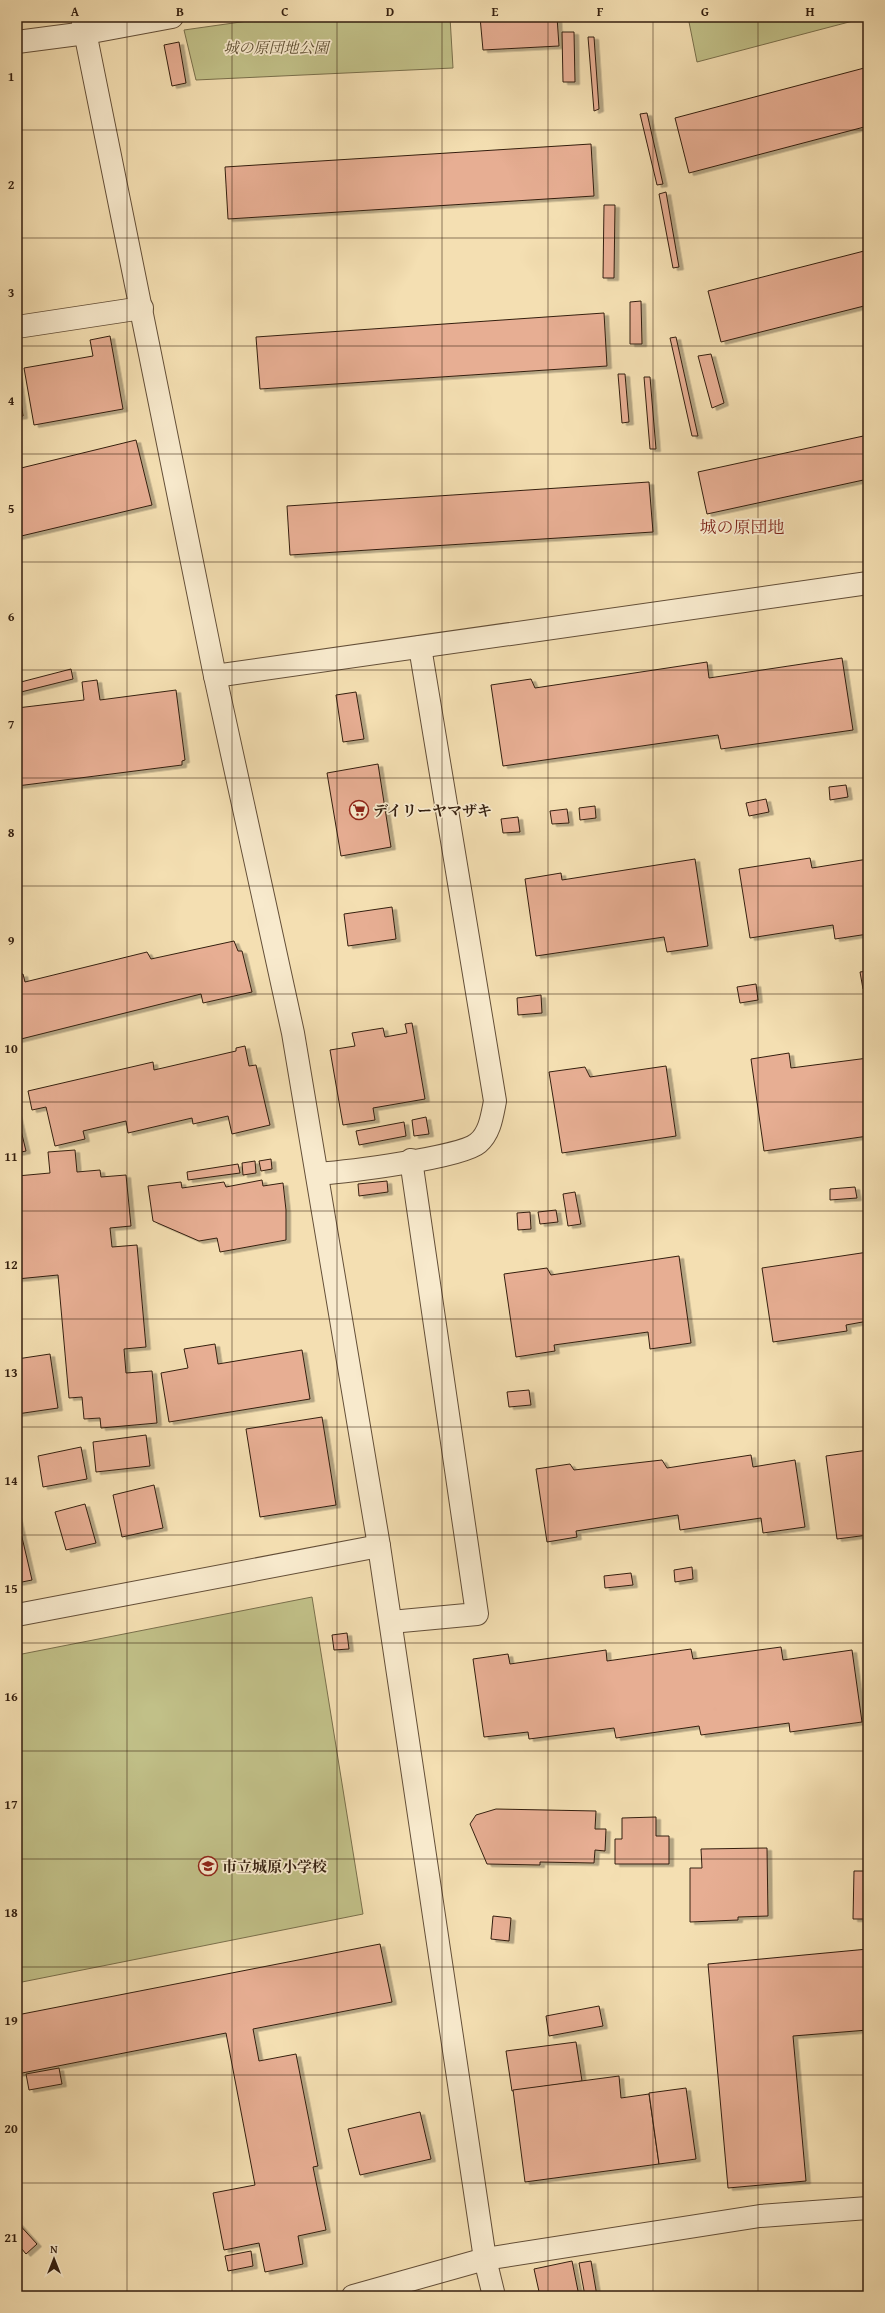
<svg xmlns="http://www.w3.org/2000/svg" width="885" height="2313" viewBox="0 0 885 2313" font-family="'Gentium Book Plus','Noto Serif JP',serif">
<defs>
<filter id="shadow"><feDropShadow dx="4.5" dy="2.5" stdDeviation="0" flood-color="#0004"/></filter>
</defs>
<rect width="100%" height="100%" fill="#f4dfb2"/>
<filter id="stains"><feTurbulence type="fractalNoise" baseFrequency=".005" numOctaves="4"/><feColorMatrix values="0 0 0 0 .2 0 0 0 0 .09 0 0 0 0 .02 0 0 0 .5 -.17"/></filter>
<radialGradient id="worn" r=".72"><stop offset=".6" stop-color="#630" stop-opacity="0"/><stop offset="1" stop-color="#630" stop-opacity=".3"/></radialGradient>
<!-- green -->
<g fill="#c1c088" stroke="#7a704c">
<path d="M 276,17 L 450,17 L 453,68 L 196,80 L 184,30 Z"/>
<path d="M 688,17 L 868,17 L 697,62 Z"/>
<path d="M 312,1597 L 363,1914 L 17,1983 L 17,1655 Z"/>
</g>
<!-- building -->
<g fill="#e7ae93" stroke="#341f0f" filter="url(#shadow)">
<path d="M 480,17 L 557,17 L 559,46 L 483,50 Z"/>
<path d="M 562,32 L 574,32 L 575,82 L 563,82 Z"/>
<path d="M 588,37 L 594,37 L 599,109 L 594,111 Z"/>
<path d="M 179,42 L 186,83 L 172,86 L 164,45 Z"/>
<path d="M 868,67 L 868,126 L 689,173 L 675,118 Z"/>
<path d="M 647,113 L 663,184 L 657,185 L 640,114 Z"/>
<path d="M 591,144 L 594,196 L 228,219 L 225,167 Z"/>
<path d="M 666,192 L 679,267 L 673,268 L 659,194 Z"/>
<path d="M 604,205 L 615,205 L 614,278 L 603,278 Z"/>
<path d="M 868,250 L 868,305 L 721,342 L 708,291 Z"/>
<path d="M 641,301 L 642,344 L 630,344 L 630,302 Z"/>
<path d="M 604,313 L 607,366 L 260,389 L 256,337 Z"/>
<path d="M 110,336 L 123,409 L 34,425 L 24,368 L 93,356 L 90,340 Z"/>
<path d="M 676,337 L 698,436 L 692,436 L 670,338 Z"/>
<path d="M 711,354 L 724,403 L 712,408 L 698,356 Z"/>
<path d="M 17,371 L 23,416 L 17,417 Z"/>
<path d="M 618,374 L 625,374 L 629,422 L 622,423 Z"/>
<path d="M 644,377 L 650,377 L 656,449 L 650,449 Z"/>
<path d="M 868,435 L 868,479 L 707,514 L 698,472 Z"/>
<path d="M 136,440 L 152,505 L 17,537 L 17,469 Z"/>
<path d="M 649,482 L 653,532 L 290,555 L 287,506 Z"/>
<path d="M 842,658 L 853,730 L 721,749 L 718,735 L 503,766 L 491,685 L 531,679 L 535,688 L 707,662 L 709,678 Z"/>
<path d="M 71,669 L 73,679 L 17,693 L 17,683 Z"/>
<path d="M 97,680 L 100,700 L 176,690 L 185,760 L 182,761 L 182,765 L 17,786 L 17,708 L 84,700 L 82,682 Z"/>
<path d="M 356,692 L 364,739 L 343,742 L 336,695 Z"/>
<path d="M 378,764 L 391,847 L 341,856 L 327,773 Z"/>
<path d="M 846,785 L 848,797 L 830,800 L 829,787 Z"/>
<path d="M 766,799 L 769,812 L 749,816 L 746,803 Z"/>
<path d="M 595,806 L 596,818 L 580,820 L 579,808 Z"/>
<path d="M 567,809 L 569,823 L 552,824 L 550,811 Z"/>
<path d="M 518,817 L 520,832 L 503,833 L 501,819 Z"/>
<path d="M 810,858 L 812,868 L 868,859 L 868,934 L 835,939 L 833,925 L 750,938 L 739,869 Z"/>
<path d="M 695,859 L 708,946 L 667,952 L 664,937 L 536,956 L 525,879 L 561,873 L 562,880 Z"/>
<path d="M 392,907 L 396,939 L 348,946 L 344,914 Z"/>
<path d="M 234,941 L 238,951 L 242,951 L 252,992 L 203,1003 L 201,994 L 17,1040 L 17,975 L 23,974 L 25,982 L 147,952 L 151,959 Z"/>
<path d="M 868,971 L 868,988 L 863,989 L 860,972 Z"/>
<path d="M 756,984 L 758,1000 L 740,1003 L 737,987 Z"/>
<path d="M 541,995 L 542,1013 L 518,1015 L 517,998 Z"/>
<path d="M 412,1023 L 425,1099 L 373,1108 L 375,1120 L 343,1125 L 330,1050 L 355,1046 L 352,1033 L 383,1028 L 385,1037 L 407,1033 L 405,1024 Z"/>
<path d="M 245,1046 L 249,1066 L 256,1065 L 270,1125 L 232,1134 L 228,1116 L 193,1124 L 192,1118 L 128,1133 L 126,1121 L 83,1131 L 85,1139 L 55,1146 L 46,1107 L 32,1110 L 28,1091 L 153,1062 L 154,1070 L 236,1051 L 236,1048 Z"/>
<path d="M 789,1053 L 791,1068 L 868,1058 L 868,1136 L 764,1151 L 751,1059 Z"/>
<path d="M 666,1066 L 676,1136 L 562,1153 L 549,1072 L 585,1067 L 590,1077 Z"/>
<path d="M 17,1114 L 26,1151 L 17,1153 Z"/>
<path d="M 426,1117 L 429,1134 L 414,1136 L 412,1120 Z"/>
<path d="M 404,1122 L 406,1136 L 359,1145 L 356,1131 Z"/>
<path d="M 75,1150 L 77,1172 L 100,1170 L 101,1177 L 126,1175 L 131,1226 L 110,1228 L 112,1247 L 137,1245 L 146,1347 L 124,1349 L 126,1373 L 152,1371 L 157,1423 L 101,1428 L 100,1418 L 84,1419 L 82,1397 L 69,1398 L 58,1275 L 17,1279 L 17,1176 L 50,1173 L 48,1152 Z"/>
<path d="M 271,1159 L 272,1169 L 261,1171 L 259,1161 Z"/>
<path d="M 255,1161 L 256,1173 L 243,1175 L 242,1163 Z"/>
<path d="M 238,1164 L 240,1173 L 188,1180 L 187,1172 Z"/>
<path d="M 262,1180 L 263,1186 L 283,1183 L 286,1210 L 286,1240 L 220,1252 L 217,1238 L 199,1241 L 153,1221 L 148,1186 L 181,1182 L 182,1188 L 224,1182 L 226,1187 Z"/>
<path d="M 387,1181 L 388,1192 L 359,1196 L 358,1184 Z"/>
<path d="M 855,1187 L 857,1198 L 830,1200 L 830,1189 Z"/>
<path d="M 575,1192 L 581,1224 L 568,1226 L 563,1194 Z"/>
<path d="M 556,1210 L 558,1222 L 540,1224 L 538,1212 Z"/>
<path d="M 530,1212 L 531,1229 L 518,1230 L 517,1213 Z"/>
<path d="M 868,1252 L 868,1321 L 846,1325 L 847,1331 L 773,1342 L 762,1268 Z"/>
<path d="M 679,1256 L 691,1343 L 650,1349 L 648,1332 L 554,1345 L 555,1351 L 516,1357 L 504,1274 L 547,1268 L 551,1275 Z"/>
<path d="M 215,1344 L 218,1364 L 302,1350 L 310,1399 L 169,1422 L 161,1373 L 188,1368 L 184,1349 Z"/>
<path d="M 50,1354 L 58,1408 L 17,1414 L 17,1359 Z"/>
<path d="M 529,1390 L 531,1405 L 509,1407 L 507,1392 Z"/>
<path d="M 322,1417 L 336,1505 L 260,1517 L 246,1429 Z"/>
<path d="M 146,1435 L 150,1466 L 96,1472 L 93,1442 Z"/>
<path d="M 81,1447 L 87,1479 L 43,1487 L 38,1456 Z"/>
<path d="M 868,1450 L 868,1535 L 837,1539 L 826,1456 Z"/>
<path d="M 751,1455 L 753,1467 L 795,1460 L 805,1527 L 763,1533 L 761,1518 L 680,1530 L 678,1515 L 576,1531 L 577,1537 L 547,1542 L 536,1469 L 570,1464 L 574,1470 L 662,1460 L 667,1468 Z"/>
<path d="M 154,1485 L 163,1528 L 122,1537 L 113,1495 Z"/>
<path d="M 85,1504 L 96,1543 L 66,1550 L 55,1512 Z"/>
<path d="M 17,1516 L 32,1580 L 17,1583 Z"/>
<path d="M 692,1567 L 693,1579 L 675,1582 L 674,1570 Z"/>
<path d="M 631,1573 L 633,1585 L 605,1588 L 604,1576 Z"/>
<path d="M 347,1633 L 349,1649 L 334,1650 L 332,1635 Z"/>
<path d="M 781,1647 L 783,1660 L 852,1650 L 862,1722 L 790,1732 L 789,1723 L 701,1735 L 699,1726 L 616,1738 L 614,1728 L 529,1739 L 528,1732 L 484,1737 L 473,1659 L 508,1654 L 510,1664 L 606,1650 L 607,1661 L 691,1649 L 693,1659 Z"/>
<path d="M 496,1809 L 596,1811 L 595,1829 L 606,1829 L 605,1851 L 595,1850 L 594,1863 L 540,1862 L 540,1865 L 487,1864 L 470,1824 L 476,1815 Z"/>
<path d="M 656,1817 L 656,1836 L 669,1836 L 669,1864 L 615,1864 L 615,1839 L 622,1839 L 622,1818 Z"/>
<path d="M 767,1848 L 768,1916 L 738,1917 L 738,1920 L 690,1922 L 690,1868 L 702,1868 L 701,1849 Z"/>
<path d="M 854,1871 L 868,1871 L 868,1919 L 853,1919 Z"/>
<path d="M 493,1916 L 511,1918 L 509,1941 L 491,1939 Z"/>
<path d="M 380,1944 L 392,2002 L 253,2029 L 259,2061 L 296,2054 L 318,2166 L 313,2167 L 326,2230 L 298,2236 L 303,2264 L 265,2272 L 259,2243 L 224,2250 L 213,2193 L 255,2185 L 226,2033 L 17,2074 L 17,2015 Z"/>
<path d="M 868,1949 L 868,2030 L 793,2036 L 806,2181 L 728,2188 L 708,1964 Z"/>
<path d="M 599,2006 L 603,2026 L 549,2036 L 546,2016 Z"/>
<path d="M 576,2042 L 582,2081 L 512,2091 L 506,2051 Z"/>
<path d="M 59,2068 L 62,2084 L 29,2090 L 26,2074 Z"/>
<path d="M 619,2076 L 621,2098 L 649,2094 L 659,2164 L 525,2182 L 513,2090 Z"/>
<path d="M 686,2088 L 696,2159 L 659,2164 L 649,2093 Z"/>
<path d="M 420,2112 L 431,2159 L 360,2175 L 348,2129 Z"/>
<path d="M 17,2222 L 37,2244 L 26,2254 L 17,2243 Z"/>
<path d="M 251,2251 L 253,2266 L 228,2271 L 225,2256 Z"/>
<path d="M 572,2261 L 579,2296 L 540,2296 L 534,2269 Z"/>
<path d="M 591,2261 L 597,2296 L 585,2296 L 579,2263 Z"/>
</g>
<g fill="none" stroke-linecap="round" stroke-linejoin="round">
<!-- minor casing -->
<g stroke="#644f38" stroke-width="24">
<g id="minor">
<path d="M 82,17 L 215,676 L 293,1033 L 379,1546 L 485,2259 L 494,2296"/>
<path d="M 17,42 L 86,33 L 172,17"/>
<path d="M 17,327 L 142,308"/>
<path d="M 215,676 L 868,583"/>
<path d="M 317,1174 C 344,1172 461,1158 478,1143 C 490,1133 492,1116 495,1101 L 420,647"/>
<path d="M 17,1615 L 379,1546"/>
<path d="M 391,1622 L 477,1614 L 411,1160"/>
<path d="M 353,2296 L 485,2259 L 760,2216 L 868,2208"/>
</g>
</g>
<!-- minor -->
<use href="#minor" stroke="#f8eacd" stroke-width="22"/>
</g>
<!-- grid -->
<path fill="none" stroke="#341f0f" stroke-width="1" stroke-opacity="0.55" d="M 127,17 L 127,2296M 232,17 L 232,2296M 337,17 L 337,2296M 442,17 L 442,2296M 548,17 L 548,2296M 653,17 L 653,2296M 758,17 L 758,2296M 17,130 L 868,130M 17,238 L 868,238M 17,346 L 868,346M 17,454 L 868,454M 17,562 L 868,562M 17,670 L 868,670M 17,778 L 868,778M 17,886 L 868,886M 17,994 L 868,994M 17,1102 L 868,1102M 17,1211 L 868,1211M 17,1319 L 868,1319M 17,1427 L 868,1427M 17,1535 L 868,1535M 17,1643 L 868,1643M 17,1751 L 868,1751M 17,1859 L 868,1859M 17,1967 L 868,1967M 17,2075 L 868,2075M 17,2183 L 868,2183"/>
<!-- icons -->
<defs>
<g id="supermarket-ring" transform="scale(1)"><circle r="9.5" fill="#f8eacd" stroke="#8f2418" stroke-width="1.5"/><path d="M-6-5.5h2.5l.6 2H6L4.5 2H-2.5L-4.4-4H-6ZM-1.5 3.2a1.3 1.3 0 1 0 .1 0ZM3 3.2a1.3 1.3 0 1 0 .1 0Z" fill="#8f2418"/></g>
<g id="school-ring" transform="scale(1)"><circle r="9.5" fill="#f8eacd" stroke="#8f2418" stroke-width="1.5"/><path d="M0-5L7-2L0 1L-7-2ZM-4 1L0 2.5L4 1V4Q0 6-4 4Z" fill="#8f2418"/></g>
</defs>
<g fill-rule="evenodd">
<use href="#supermarket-ring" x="359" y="810"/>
<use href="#school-ring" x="208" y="1866"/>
</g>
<g text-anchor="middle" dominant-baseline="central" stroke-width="3.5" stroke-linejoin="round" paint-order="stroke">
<!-- park labels -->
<g font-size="15" font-style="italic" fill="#5e4f33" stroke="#f8eacd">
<text x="276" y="47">城の原団地公園</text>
</g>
<!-- poi labels -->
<g font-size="15" font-weight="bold" fill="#341f0f" stroke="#f8eacd" text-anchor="start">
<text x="373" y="810">デイリーヤマザキ</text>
<text x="222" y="1866">市立城原小学校</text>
</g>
<!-- quarter labels -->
<g font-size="17" fill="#7a1f14" stroke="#f8eacd">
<text x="742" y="526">城の原団地</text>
</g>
</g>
<!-- margin -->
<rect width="885" height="2313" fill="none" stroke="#f4dfb2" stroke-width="44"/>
<!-- north arrow -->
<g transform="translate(54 2259)" stroke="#f8eacd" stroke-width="3" paint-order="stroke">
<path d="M0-3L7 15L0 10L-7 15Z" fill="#341f0f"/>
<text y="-6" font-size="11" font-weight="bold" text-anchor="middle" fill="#341f0f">N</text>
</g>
<rect x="22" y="22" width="841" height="2269" fill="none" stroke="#341f0f" stroke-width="1.5"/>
<g font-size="13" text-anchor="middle" font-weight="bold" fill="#341f0f">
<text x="75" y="16">A</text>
<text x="180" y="16">B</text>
<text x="285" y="16">C</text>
<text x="390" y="16">D</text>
<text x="495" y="16">E</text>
<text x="600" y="16">F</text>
<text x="705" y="16">G</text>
<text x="810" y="16">H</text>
<text x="11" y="81">1</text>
<text x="11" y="189">2</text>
<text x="11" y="297">3</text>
<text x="11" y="405">4</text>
<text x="11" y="513">5</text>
<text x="11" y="621">6</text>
<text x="11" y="729">7</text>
<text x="11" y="837">8</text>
<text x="11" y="945">9</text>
<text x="11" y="1053">10</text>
<text x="11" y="1161">11</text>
<text x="11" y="1269">12</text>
<text x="11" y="1377">13</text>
<text x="11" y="1485">14</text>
<text x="11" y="1593">15</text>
<text x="11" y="1701">16</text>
<text x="11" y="1809">17</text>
<text x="11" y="1917">18</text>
<text x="11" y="2025">19</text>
<text x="11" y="2133">20</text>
<text x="11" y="2242">21</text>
</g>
<rect width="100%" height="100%" filter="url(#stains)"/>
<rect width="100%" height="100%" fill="url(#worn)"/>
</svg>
